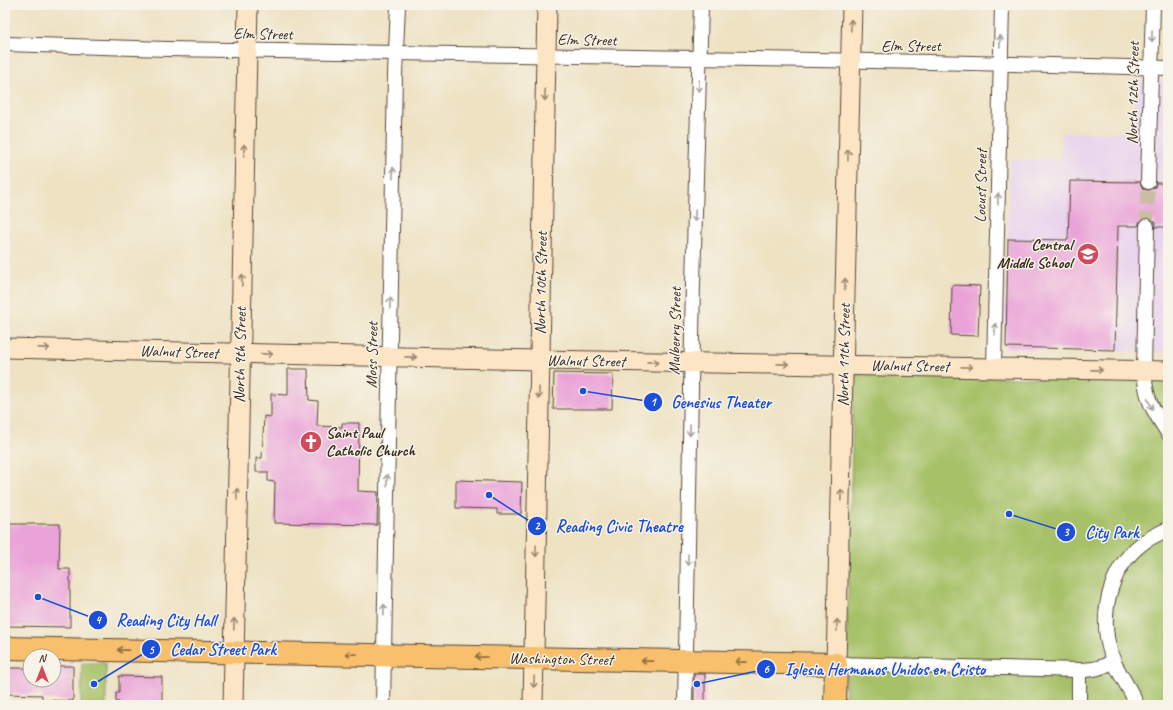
<svg xmlns="http://www.w3.org/2000/svg" width="1173" height="710" viewBox="0 0 1173 710" font-family="Caveat,sans-serif">
<rect width="100%" height="100%" fill="#f7f3e8"/>
<filter id="ink" filterUnits="userSpaceOnUse"><feTurbulence type="fractalNoise" baseFrequency=".025" numOctaves="2"/><feDisplacementMap in="SourceGraphic" scale="8" xChannelSelector="R" yChannelSelector="G"/><feConvolveMatrix kernelMatrix="1 2 1 2 8 2 1 2 1" color-interpolation-filters="sRGB"/></filter>
<filter id="wash" filterUnits="userSpaceOnUse"><feTurbulence type="fractalNoise" baseFrequency=".012" numOctaves="4" result="noise"/><feDisplacementMap in="SourceGraphic" scale="16" xChannelSelector="R" yChannelSelector="G"/><feGaussianBlur stdDeviation="0.9" result="paint"/><feColorMatrix in="noise" values="0 0 0 0 0 0 0 0 0 0 0 0 0 0 0 0 0 1.4 0 .05"/><feComposite in="paint" operator="in"/></filter>
<g filter="url(#wash)">
<rect width="100%" height="100%" fill="#eee2c3"/>
<!-- built -->
<path fill="#e8d2ee" d="M 1135,80 L 1168,81 L 1168,352 L 1004,349 L 1010,160 L 1061,160 L 1061,132 L 1133,133 Z"/>
<!-- green -->
<g fill="#a6c167" stroke="#707642">
<path d="M 856,375 L 1168,381 L 1168,705 L 845,705 L 854,382 Z"/>
<path d="M 82,663 L 106,663 L 106,705 L 81,705 Z"/>
</g>
<g id="blocks">
<!-- building -->
<g fill="#eaa3d8">
<path d="M 1070,181 L 1140,182 L 1143,189 L 1148,190 L 1155,187 L 1156,183 L 1168,183 L 1168,227 L 1155,227 L 1155,222 L 1152,219 L 1147,218 L 1140,221 L 1138,226 L 1118,226 L 1115,350 L 1006,347 L 1008,239 L 1068,240 Z"/>
<path d="M 952,285 L 980,286 L 978,336 L 951,335 Z"/>
<path d="M 288,369 L 308,369 L 309,400 L 318,401 L 317,426 L 342,427 L 342,423 L 359,423 L 358,491 L 378,492 L 377,525 L 274,523 L 275,482 L 268,481 L 268,472 L 256,472 L 256,458 L 262,458 L 264,416 L 271,417 L 271,394 L 288,395 Z"/>
<path d="M 554,373 L 613,374 L 612,409 L 553,409 Z"/>
<path d="M 456,480 L 522,482 L 521,514 L 497,514 L 497,509 L 456,508 Z"/>
<path d="M 5,524 L 60,524 L 59,569 L 70,569 L 70,627 L 5,626 Z"/>
<path d="M 54,666 L 73,666 L 73,701 L 42,700 L 42,695 L 5,694 L 5,668 L 30,668 L 30,680 L 54,680 Z"/>
<rect x="694" y="674" width="11" height="31"/>
<path d="M 119,676 L 162,677 L 162,705 L 119,705 L 119,702 L 116,702 L 116,693 L 119,693 Z"/>
</g>
</g>
</g>
<g filter="url(#ink)">
<use href="#blocks" fill-opacity="0" stroke="#564637" stroke-width="1"/>
<g fill="none" stroke-linecap="round" stroke-linejoin="round">
<!-- street-tunnel -->
<path stroke="#cabda2" stroke-width="14" stroke-dasharray="14 7" stroke-linecap="butt" d="M 1147,226 L 1148,182"/>
<!-- street casing -->
<g stroke="#564637" stroke-width="16">
<g id="street">
<path d="M 5,44 L 167,49 L 929,62 L 1168,68"/>
<path d="M 1148,182 L 1153,5"/>
<path d="M 1147,226 L 1144,371 C 1146,400 1152,409 1168,433"/>
<path d="M 994,368 L 1002,5"/>
<path d="M 836,664 L 1079,670 C 1093,670 1102,668 1114,661"/>
<path d="M 383,705 L 395,74 L 398,5"/>
<path d="M 685,705 L 693,283 L 701,5"/>
<path d="M 1079,705 L 1079,670"/>
<path d="M 1137,705 C 1131,690 1121,677 1114,662 C 1097,621 1107,569 1144,542 C 1151,537 1160,533 1168,529"/>
</g>
</g>
<!-- secondary casing -->
<g stroke="#564637" stroke-width="21">
<g id="secondary">
<path d="M 5,348 L 540,360 L 1168,371"/>
<path d="M 836,664 L 852,5"/>
<path d="M 233,705 L 248,5"/>
<path d="M 533,705 L 547,5"/>
</g>
</g>
<!-- primary casing -->
<g stroke="#564637" stroke-width="24">
<path id="primary" d="M 5,648 L 836,664 L 835,705"/>
</g>
<!-- street -->
<use href="#street" stroke="#fff" stroke-width="14"/>
<!-- secondary -->
<use href="#secondary" stroke="#fce5c4" stroke-width="19"/>
<!-- primary -->
<use href="#primary" stroke="#f8bf6c" stroke-width="22"/>
</g>
<!-- one-way arrows -->
<defs><path id="oneway-shaft" d="M-6 0H5M1.5-3L5.5 0L1.5 3" fill="none" stroke-width="1.6" stroke-linecap="round" stroke-linejoin="round"/></defs>
<g stroke="#9c8871">
<use href="#oneway-shaft" transform="translate(851 25) rotate(-89)"/>
<use href="#oneway-shaft" transform="translate(545 95) rotate(91)"/>
<use href="#oneway-shaft" transform="translate(244 150) rotate(-89)"/>
<use href="#oneway-shaft" transform="translate(848 155) rotate(-89)"/>
<use href="#oneway-shaft" transform="translate(242 280) rotate(-89)"/>
<use href="#oneway-shaft" transform="translate(845 284) rotate(-89)"/>
<use href="#oneway-shaft" transform="translate(44 348) rotate(1)"/>
<use href="#oneway-shaft" transform="translate(267 354) rotate(1)"/>
<use href="#oneway-shaft" transform="translate(411 357) rotate(1)"/>
<use href="#oneway-shaft" transform="translate(653 362) rotate(1)"/>
<use href="#oneway-shaft" transform="translate(783 364) rotate(1)"/>
<use href="#oneway-shaft" transform="translate(967 367) rotate(1)"/>
<use href="#oneway-shaft" transform="translate(1097 370) rotate(1)"/>
<use href="#oneway-shaft" transform="translate(539 393) rotate(91)"/>
<use href="#oneway-shaft" transform="translate(237 494) rotate(-89)"/>
<use href="#oneway-shaft" transform="translate(841 495) rotate(-89)"/>
<use href="#oneway-shaft" transform="translate(536 551) rotate(91)"/>
<use href="#oneway-shaft" transform="translate(234 624) rotate(-89)"/>
<use href="#oneway-shaft" transform="translate(837 625) rotate(-89)"/>
<use href="#oneway-shaft" transform="translate(534 682) rotate(91)"/>
</g>
<g stroke="#a79f9a">
<use href="#oneway-shaft" transform="translate(1152 36) rotate(91)"/>
<use href="#oneway-shaft" transform="translate(1000 41) rotate(-88)"/>
<use href="#oneway-shaft" transform="translate(699 86) rotate(92)"/>
<use href="#oneway-shaft" transform="translate(393 173) rotate(-89)"/>
<use href="#oneway-shaft" transform="translate(998 199) rotate(-89)"/>
<use href="#oneway-shaft" transform="translate(695 216) rotate(92)"/>
<use href="#oneway-shaft" transform="translate(390 303) rotate(-88)"/>
<use href="#oneway-shaft" transform="translate(995 329) rotate(-89)"/>
<use href="#oneway-shaft" transform="translate(1150 404) rotate(65)"/>
<use href="#oneway-shaft" transform="translate(690 430) rotate(91)"/>
<use href="#oneway-shaft" transform="translate(387 480) rotate(-89)"/>
<use href="#oneway-shaft" transform="translate(688 560) rotate(91)"/>
<use href="#oneway-shaft" transform="translate(384 610) rotate(-89)"/>
</g>
<g stroke="#906d41">
<use href="#oneway-shaft" transform="translate(123 650) rotate(-179)"/>
<use href="#oneway-shaft" transform="translate(351 654) rotate(-179)"/>
<use href="#oneway-shaft" transform="translate(481 657) rotate(-179)"/>
<use href="#oneway-shaft" transform="translate(647 661) rotate(-179)"/>
<use href="#oneway-shaft" transform="translate(741 662) rotate(-179)"/>
</g>
</g>
<!-- icons -->
<defs>
<g id="school-disc" transform="scale(1.15)"><circle r="9.5" fill="#d1495b" stroke="#f7f3e8"/><path d="M0-5L7-2L0 1L-7-2ZM-4 1L0 2.5L4 1V4Q0 6-4 4Z" fill="#fff"/></g>
<g id="church-disc" transform="scale(1.15)"><circle r="9.5" fill="#d1495b" stroke="#f7f3e8"/><path d="M-1.2-6h2.4v3.5h3.3v2.4h-3.3V6h-2.4V-.1h-3.3v-2.4h3.3Z" fill="#fff"/></g>
</defs>
<g fill-rule="evenodd">
<use href="#school-disc" x="1088" y="254"/>
<use href="#church-disc" x="311" y="442"/>
</g>
<g text-anchor="middle" dominant-baseline="central" stroke-width="3" stroke-linejoin="round" paint-order="stroke">
<!-- street labels -->
<g font-size="16" fill="#3b2a1e" stroke="#f7f3e8">
<text transform="translate(263 34) rotate(1)">Elm Street</text>
<text transform="translate(587 40) rotate(1)">Elm Street</text>
<text x="911" y="46">Elm Street</text>
<text transform="translate(1133 93) rotate(-89)">North 12th Street</text>
<text transform="translate(981 186) rotate(-89)">Locust Street</text>
<text transform="translate(541 283) rotate(-89)">North 10th Street</text>
<text transform="translate(675 331) rotate(-89)">Mulberry Street</text>
<text transform="translate(179 352) rotate(2)">Walnut Street</text>
<text transform="translate(240 355) rotate(-89)">North 9th Street</text>
<text transform="translate(372 355) rotate(-89)">Moss Street</text>
<text transform="translate(844 355) rotate(-89)">North 11th Street</text>
<text transform="translate(586 361) rotate(1)">Walnut Street</text>
<text transform="translate(910 366) rotate(1)">Walnut Street</text>
<text transform="translate(561 659) rotate(1)">Washington Street</text>
</g>
<!-- poi labels -->
<g font-size="16" font-weight="bold" fill="#3b2a1e" stroke="#f7f3e8" text-anchor="end">
<text x="1072" y="245">Central<tspan x="1072" dy="18">Middle School</tspan></text>
<text x="326" y="433" text-anchor="start">Saint Paul<tspan x="326" dy="18">Catholic Church</tspan></text>
</g>
</g>
<!-- callouts -->
<path fill="none" stroke="#1d4ed8" stroke-width="1.5" d="M583 391L653 402M489 495L537 526M1009 514L1066 532M38 597L98 620M94 684L151 649M697 684L766 669"/>
<g fill="#1d4ed8" stroke="#f7f3e8" stroke-width="1.5">
<circle cx="583" cy="391" r="4"/>
<circle cx="489" cy="495" r="4"/>
<circle cx="1009" cy="514" r="4"/>
<circle cx="38" cy="597" r="4"/>
<circle cx="94" cy="684" r="4"/>
<circle cx="697" cy="684" r="4"/>
<circle cx="653" cy="402" r="10"/>
<circle cx="537" cy="526" r="10"/>
<circle cx="1066" cy="532" r="10"/>
<circle cx="98" cy="620" r="10"/>
<circle cx="151" cy="649" r="10"/>
<circle cx="766" cy="669" r="10"/>
</g>
<g font-size="12" text-anchor="middle" font-weight="bold" fill="#fff">
<text x="653" y="406">1</text>
<text x="537" y="530">2</text>
<text x="1066" y="536">3</text>
<text x="98" y="624">4</text>
<text x="151" y="654">5</text>
<text x="766" y="673">6</text>
</g>
<g font-size="17" text-anchor="middle" font-weight="bold" fill="#1d4ed8" stroke="#f7f3e8" stroke-width="3" stroke-linejoin="round" paint-order="stroke">
<text x="721" y="408">Genesius Theater</text>
<text x="619" y="532">Reading Civic Theatre</text>
<text x="1112" y="538">City Park</text>
<text x="166" y="626">Reading City Hall</text>
<text x="223" y="655">Cedar Street Park</text>
<text x="885" y="675">Iglesia Hermanos Unidos en Cristo</text>
</g>
<!-- margin -->
<rect width="1173" height="710" fill="none" stroke="#f7f3e8" stroke-width="20"/>
<!-- north arrow -->
<g transform="translate(42 668)"><circle r="19" fill="#f7f3e8" stroke="#aca397"/>
<path d="M0-3L7 15L0 10L-7 15Z" fill="#d1495b"/>
<text y="-6" font-size="11" font-weight="bold" text-anchor="middle" fill="#3b2a1e">N</text>
</g>
</svg>
